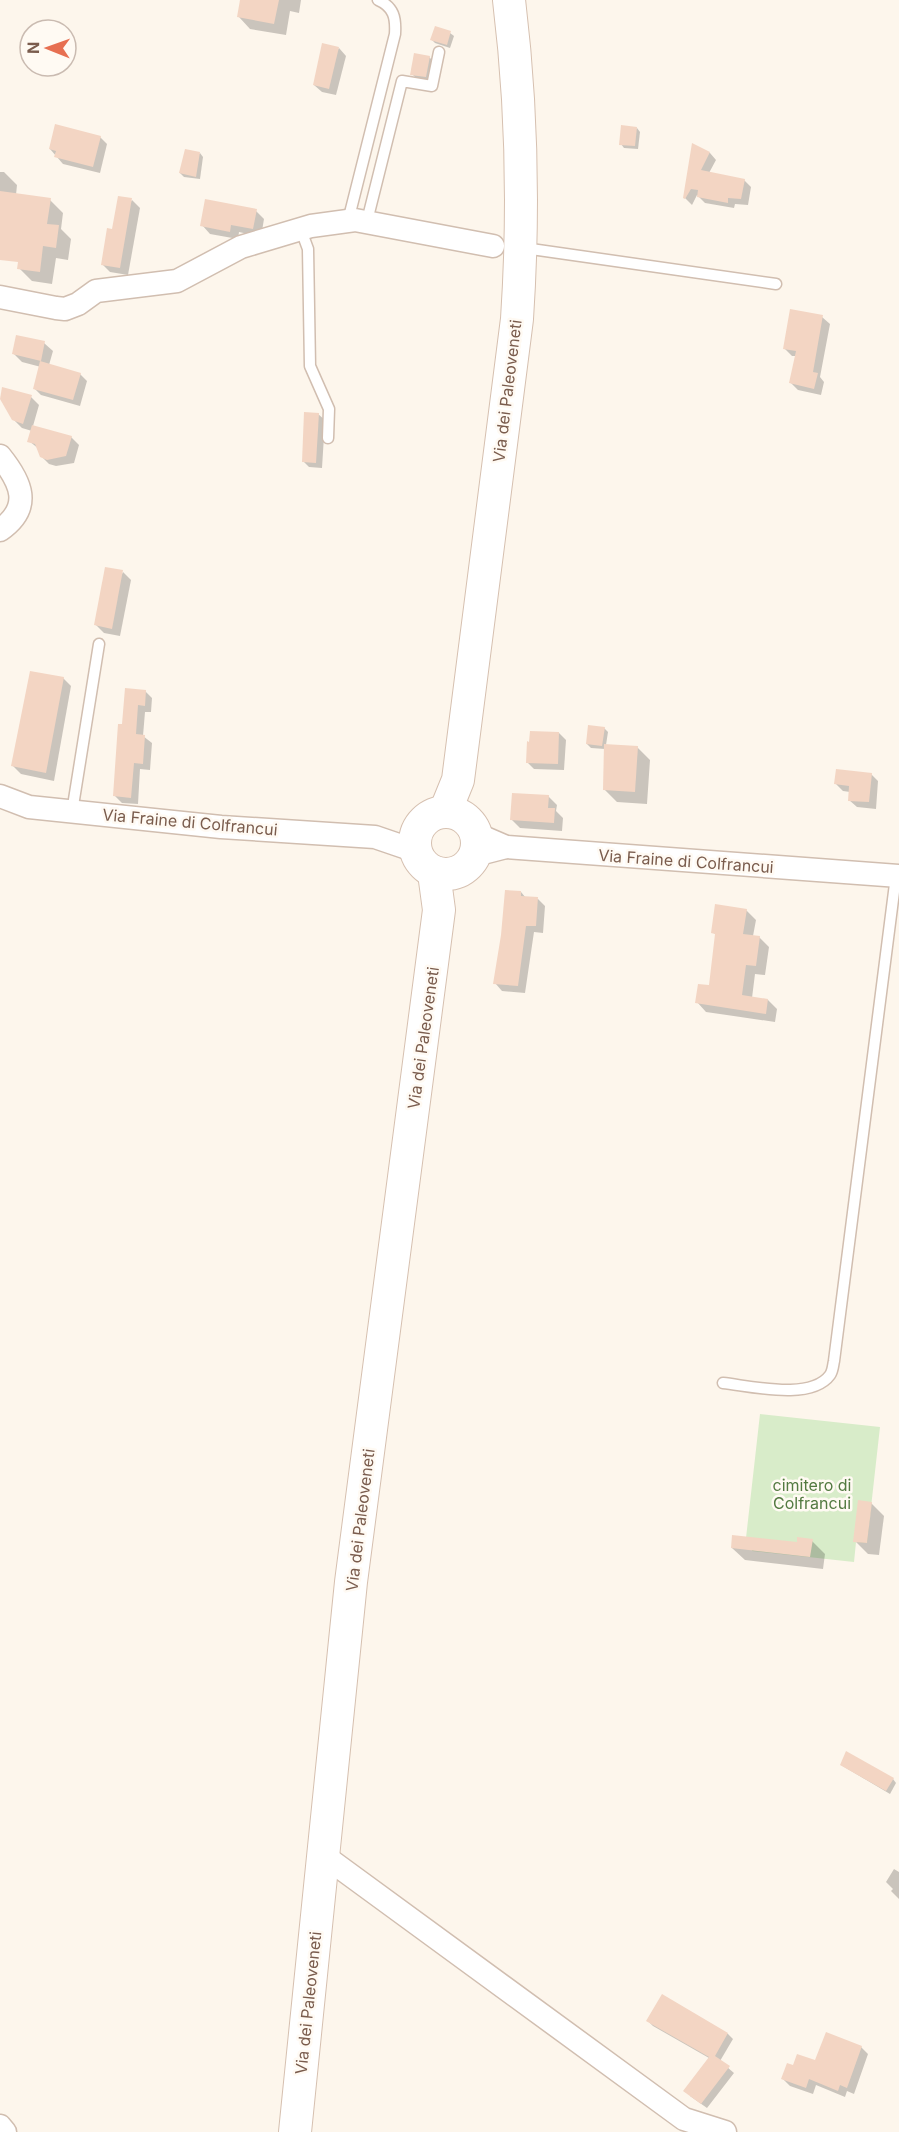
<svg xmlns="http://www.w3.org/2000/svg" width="899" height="2132" viewBox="0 0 899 2132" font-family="Inter,sans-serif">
<rect width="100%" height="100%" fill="#fdf6ec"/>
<!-- green -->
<path fill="#d8ecc9" d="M 760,1414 L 880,1427 L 867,1543 L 856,1542 L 854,1562 L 752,1551 L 753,1539 L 746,1538 Z"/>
<!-- shadow -->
<g fill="#0003">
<path d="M 242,0 L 301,0 L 299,13 L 290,11 L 286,35 L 250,29 L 239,17 Z"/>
<path d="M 450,33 L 454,36 L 450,48 L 435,43 L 431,39 Z"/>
<path d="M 339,48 L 346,56 L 336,95 L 322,92 L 314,85 Z"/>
<path d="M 429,57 L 438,66 L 434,85 L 420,82 L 412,74 Z"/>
<path d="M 637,128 L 640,132 L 638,149 L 624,148 L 621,144 Z"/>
<path d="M 100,137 L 107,144 L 100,173 L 63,164 L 50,149 Z"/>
<path d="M 693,145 L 710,153 L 716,160 L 709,173 L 744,180 L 751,187 L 748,205 L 735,204 L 734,208 L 705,203 L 697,195 L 692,205 L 684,197 Z"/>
<path d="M 200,153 L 203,157 L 200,179 L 184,177 L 180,173 Z"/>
<path d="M 0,172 L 4,172 L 17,185 L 16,195 L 50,200 L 63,213 L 61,229 L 71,239 L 68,260 L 56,258 L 52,284 L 32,281 L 19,268 L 21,251 L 0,248 Z"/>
<path d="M 132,200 L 140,208 L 128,275 L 110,272 L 102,264 L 113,231 Z"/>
<path d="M 256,211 L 264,219 L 261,237 L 239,232 L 238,239 L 210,234 L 202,225 Z"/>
<path d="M 822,317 L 830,324 L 820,377 L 824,382 L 821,395 L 798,390 L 791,383 L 797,356 L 792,356 L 784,348 Z"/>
<path d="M 44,343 L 53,351 L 49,365 L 80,374 L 87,381 L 80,406 L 41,395 L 34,388 L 41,367 L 22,362 L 14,354 Z"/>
<path d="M 31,397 L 39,405 L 33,426 L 71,437 L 79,445 L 74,463 L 56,466 L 49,464 L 41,456 L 39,449 L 29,441 L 32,431 L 22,428 L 13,419 Z"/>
<path d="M 318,414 L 325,420 L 322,468 L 309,467 L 303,461 Z"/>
<path d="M 123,572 L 131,580 L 120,636 L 104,633 L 96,625 Z"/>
<path d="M 63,678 L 71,686 L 54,781 L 21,774 L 12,765 Z"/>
<path d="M 145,691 L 152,698 L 151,712 L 145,712 L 143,736 L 152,743 L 150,770 L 140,769 L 138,804 L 122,803 L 115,796 L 123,726 Z"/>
<path d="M 604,728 L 608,732 L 606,745 L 637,747 L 650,760 L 647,804 L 617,802 L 604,789 L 605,749 L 591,748 L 587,744 Z"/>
<path d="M 559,733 L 566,740 L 564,770 L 534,769 L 527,762 Z"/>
<path d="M 871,774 L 878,781 L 876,809 L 857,807 L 849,800 L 850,792 L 843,791 L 836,784 Z"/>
<path d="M 548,796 L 557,805 L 556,811 L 563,818 L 562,831 L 520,828 L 512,820 Z"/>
<path d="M 521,892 L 526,898 L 538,899 L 545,906 L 543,933 L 534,932 L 525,993 L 502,991 L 495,983 Z"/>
<path d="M 746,910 L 756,920 L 753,936 L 759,937 L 769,947 L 765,975 L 755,974 L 752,998 L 768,1000 L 777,1009 L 775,1022 L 706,1012 L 697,1002 L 710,987 L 717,936 L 713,932 Z"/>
<path d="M 871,1503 L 884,1516 L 879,1555 L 868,1554 L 855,1541 Z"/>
<path d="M 812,1541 L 825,1554 L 823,1569 L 745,1560 L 732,1548 L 798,1544 Z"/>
<path d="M 841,1765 L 893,1779 L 896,1783 L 890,1794 Z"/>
<path d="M 894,1869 L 899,1872 L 899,1899 L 891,1891 L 893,1889 L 886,1882 Z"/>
<path d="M 662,1996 L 728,2034 L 733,2039 L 720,2061 L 734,2073 L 707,2108 L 690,2096 L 709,2058 L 653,2026 L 648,2021 Z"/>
<path d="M 861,2047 L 868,2054 L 854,2094 L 847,2091 L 845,2097 L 816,2085 L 813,2094 L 790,2086 L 783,2079 L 816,2062 Z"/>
</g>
<!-- building -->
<g fill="#f3d5c3">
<path d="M 240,0 L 279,0 L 274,24 L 237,17 Z"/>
<path d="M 435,26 L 451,31 L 447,45 L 430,40 Z"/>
<path d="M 322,43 L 339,47 L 329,89 L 313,85 Z"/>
<path d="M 414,53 L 430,56 L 426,77 L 410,75 Z"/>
<path d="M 55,124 L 101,136 L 93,167 L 54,157 L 56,151 L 49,149 Z"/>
<path d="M 621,125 L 637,127 L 635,146 L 619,145 Z"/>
<path d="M 692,143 L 710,152 L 701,170 L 745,179 L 741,199 L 728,198 L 728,203 L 697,197 L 698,190 L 691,189 L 685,199 L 683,198 Z"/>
<path d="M 185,149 L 200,152 L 196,177 L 179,173 Z"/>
<path d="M 0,191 L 51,198 L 47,224 L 59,225 L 56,248 L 43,246 L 40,272 L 17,269 L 18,262 L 0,260 Z"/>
<path d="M 118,196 L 132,198 L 120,268 L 101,265 L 107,228 L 112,229 Z"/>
<path d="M 205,199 L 257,209 L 253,229 L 231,225 L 230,232 L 200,226 Z"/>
<path d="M 790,309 L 823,315 L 813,372 L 818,373 L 814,389 L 789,383 L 796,351 L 783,349 Z"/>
<path d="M 16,335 L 45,341 L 41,361 L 12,354 Z"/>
<path d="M 40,361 L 81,373 L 73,400 L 33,389 Z"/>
<path d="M 2,387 L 32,395 L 23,424 L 12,420 L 0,399 Z"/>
<path d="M 304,412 L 319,413 L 316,463 L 302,462 Z"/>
<path d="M 32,425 L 72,436 L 66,456 L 47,460 L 40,457 L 35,444 L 27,442 Z"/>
<path d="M 105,567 L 123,570 L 112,629 L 94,625 Z"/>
<path d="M 30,671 L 64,677 L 46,773 L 11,766 Z"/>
<path d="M 125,688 L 146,690 L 145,706 L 138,705 L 136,734 L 145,735 L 143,764 L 134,763 L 131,798 L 113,796 L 118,724 L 122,724 Z"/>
<path d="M 588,725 L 605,727 L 602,746 L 586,744 Z"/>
<path d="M 530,731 L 559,732 L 558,764 L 526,763 L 527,741 L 529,742 Z"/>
<path d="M 604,744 L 638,746 L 635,792 L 603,790 Z"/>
<path d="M 836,769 L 872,773 L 869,802 L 848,801 L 849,786 L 834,784 Z"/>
<path d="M 512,793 L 549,795 L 548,808 L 555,808 L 554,823 L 510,820 Z"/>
<path d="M 505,890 L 521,891 L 521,896 L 538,897 L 536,926 L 526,926 L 518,986 L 493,984 L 501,935 Z"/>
<path d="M 715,904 L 747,909 L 743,934 L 760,936 L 756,966 L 746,965 L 742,995 L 768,999 L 766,1014 L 695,1003 L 698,984 L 709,985 L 715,934 L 711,933 Z"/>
<path d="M 858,1500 L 872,1502 L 867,1543 L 853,1542 Z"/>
<path d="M 732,1535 L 797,1542 L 797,1537 L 813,1539 L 810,1557 L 731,1548 Z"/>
<path d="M 846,1751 L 894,1778 L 886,1791 L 840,1765 Z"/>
<path d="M 662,1994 L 728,2033 L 715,2056 L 730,2066 L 701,2104 L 683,2091 L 709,2057 L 646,2021 Z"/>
<path d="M 826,2032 L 862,2046 L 847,2088 L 840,2085 L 838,2091 L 809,2079 L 806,2088 L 781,2079 L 787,2063 L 793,2065 L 797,2054 L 815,2060 Z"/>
</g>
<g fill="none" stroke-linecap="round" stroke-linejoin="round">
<!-- service casing -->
<g stroke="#d1beb0" stroke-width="13">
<g id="service">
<path d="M 348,221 L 395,34 C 396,18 394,7 378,0"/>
<path d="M 363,221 L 369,213 L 402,81 L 432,86 L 439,52"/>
<path d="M 301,230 L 308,249 L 310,366 L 329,409 L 328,438"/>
<path d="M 524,248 L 776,284"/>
<path d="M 72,812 L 99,644"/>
<path d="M 723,1383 C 751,1386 811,1401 830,1375 C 833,1371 833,1365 834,1361 L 896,876"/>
</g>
</g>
<!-- minor casing -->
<g stroke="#d1beb0" stroke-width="25">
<g id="minor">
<path d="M 0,297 L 56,308 L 65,309 L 78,304 L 96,291 L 177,281 L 241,247 L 311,226 L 355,220 L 493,246"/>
<path d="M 0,456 C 21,482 33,507 0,530"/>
<path d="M 0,796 L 29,807 L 221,827 L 375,837 L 416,851"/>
<path d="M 476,834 L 506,847 L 899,876"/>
<path d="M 475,855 L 506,847"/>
<path d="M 323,1855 L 684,2119 L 725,2132"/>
<path d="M 0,2126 L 5,2132"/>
</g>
</g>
<!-- secondary casing -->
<g stroke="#d6c0b0" stroke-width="34">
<g id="secondary">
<circle cx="446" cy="843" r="31"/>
<path d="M 445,812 L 458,780 L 517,319 C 524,213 522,106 509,0"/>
<path d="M 295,2132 L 351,1582 L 439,910 L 434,873"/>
</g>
</g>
<!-- service -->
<use href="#service" stroke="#fff" stroke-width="10"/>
<!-- minor -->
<use href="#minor" stroke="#fff" stroke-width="22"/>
<!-- secondary -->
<use href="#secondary" stroke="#fff" stroke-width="32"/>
</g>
<g text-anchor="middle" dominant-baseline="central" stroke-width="5" stroke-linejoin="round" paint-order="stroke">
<!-- street labels -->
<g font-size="16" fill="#7a5c4d" stroke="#fffaf3">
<text transform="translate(507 391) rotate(-83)">Via dei Paleoveneti</text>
<text transform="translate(190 822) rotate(5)">Via Fraine di Colfrancui</text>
<text transform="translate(686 861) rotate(4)">Via Fraine di Colfrancui</text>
<text transform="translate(423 1038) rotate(-82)">Via dei Paleoveneti</text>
<text transform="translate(360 1520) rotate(-83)">Via dei Paleoveneti</text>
<text transform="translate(308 2003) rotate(-84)">Via dei Paleoveneti</text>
</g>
<!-- park labels -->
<g font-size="16" fill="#537a41" stroke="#fffaf3">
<text x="812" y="1485">cimitero di<tspan x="812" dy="18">Colfrancui</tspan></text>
</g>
</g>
<!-- north arrow -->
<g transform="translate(48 48) rotate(271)"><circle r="28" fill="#fffaf3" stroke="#cabbb1" stroke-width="1.5"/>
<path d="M0-4.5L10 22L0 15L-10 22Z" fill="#e76f51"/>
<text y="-9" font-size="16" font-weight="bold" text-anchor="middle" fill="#7a5c4d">N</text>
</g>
</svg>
